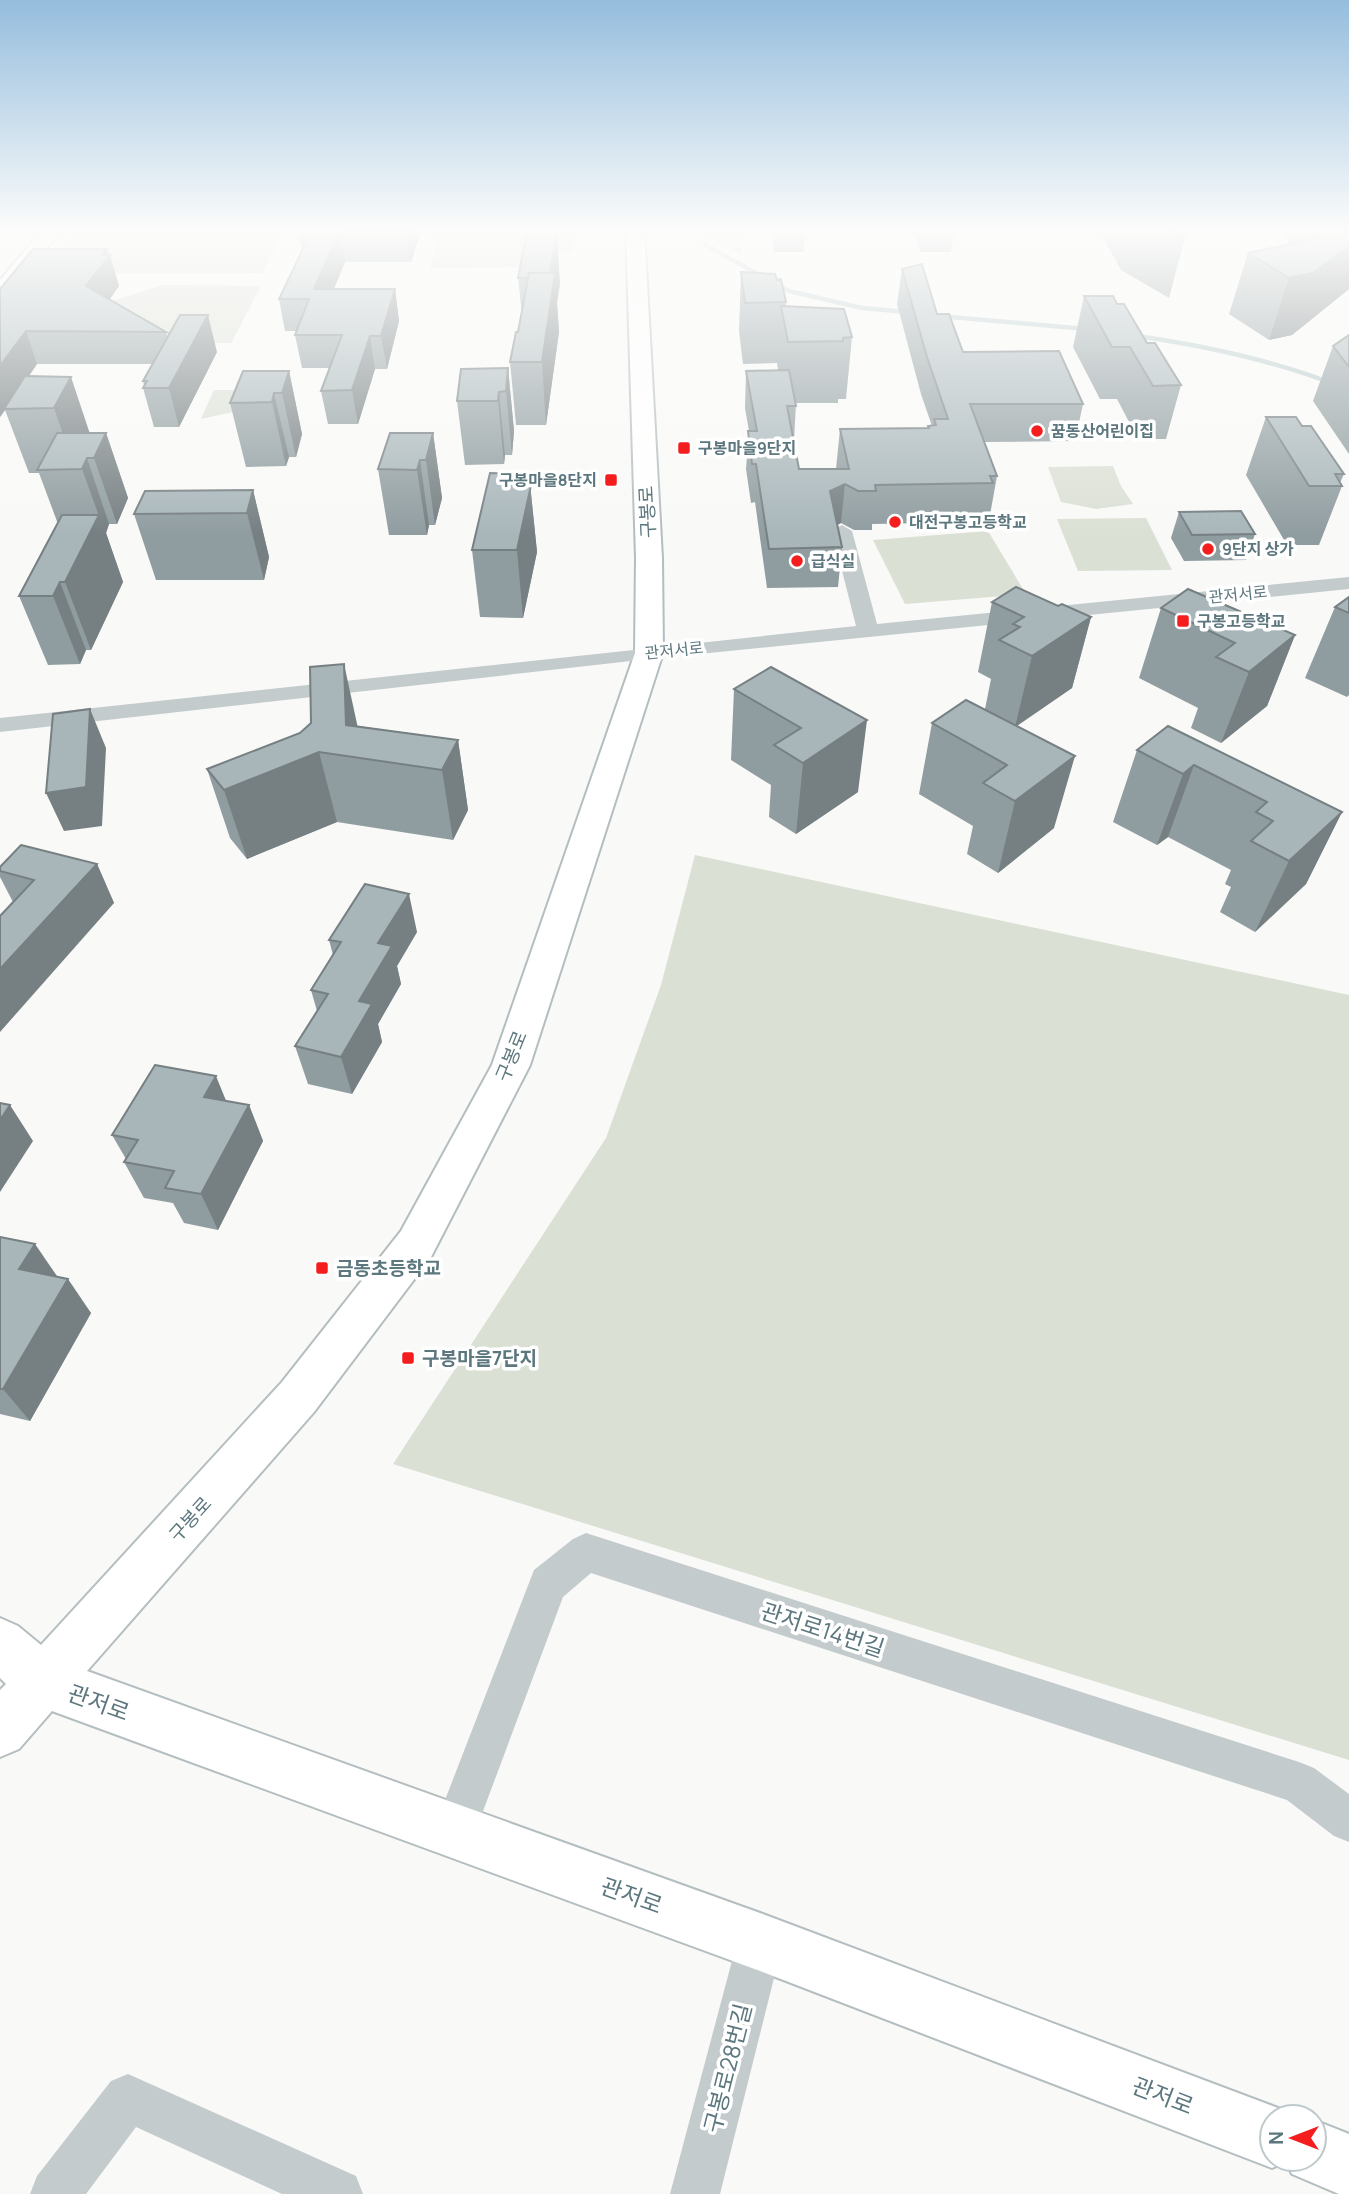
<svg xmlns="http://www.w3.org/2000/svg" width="1349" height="2194" viewBox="0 0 1349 2194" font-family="Manrope,'Noto Sans KR',sans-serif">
<rect width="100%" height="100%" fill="#f9f9f7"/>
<!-- green -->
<g fill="#dbe0d5">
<path d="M 85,228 L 285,228 L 262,273 L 49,273 Z"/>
<path d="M 440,228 L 528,228 L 522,267 L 430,268 Z"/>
<path d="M 538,228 L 575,228 L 574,252 L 535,252 Z"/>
<path d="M 690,228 L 738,228 L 742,255 Z"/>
<path d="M 162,285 L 261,286 L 231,343 L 172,343 L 103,304 Z"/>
<path d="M 214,390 L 244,390 L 233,412 L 201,419 Z"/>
<path d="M 1113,466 L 1121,486 L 1133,504 L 1096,509 L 1061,502 L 1048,467 Z"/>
<path d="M 1146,518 L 1172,570 L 1078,571 L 1057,519 Z"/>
<path d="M 988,531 L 1026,594 L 905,604 L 873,540 Z"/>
<path d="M 695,855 L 1349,995 L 1349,1760 L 393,1464 L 606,1138 L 661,985 Z"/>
</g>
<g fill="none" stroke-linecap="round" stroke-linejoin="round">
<!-- stream -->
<g stroke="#b8cbcc" stroke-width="4.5">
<path d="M 705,245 L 789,291 L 862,308 L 908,312"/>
<path d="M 940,316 L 1086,329"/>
<path d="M 1131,335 C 1206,346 1279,361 1349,390"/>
</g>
<!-- secondary casing -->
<g stroke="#b4bdc0" stroke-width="4">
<g id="secondary">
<path d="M 44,228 L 63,228 L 7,296 L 0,298 L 0,280 Z"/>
<path d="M 626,228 L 644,228 L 662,558 L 663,653 L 530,1065 L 431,1257 L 314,1412 L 87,1671 L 760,1913 L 1294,2114 L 1296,2117 L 1272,2117 L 1272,2159 L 1314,2159 L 1314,2120 L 1349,2134 L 1349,2194 L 1339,2194 L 1292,2174 L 1286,2162 L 1272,2168 L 760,1971 L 52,1711 L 19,1749 L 0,1757 L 0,1690 L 6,1684 L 0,1678 L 0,1618 L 18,1626 L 41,1645 L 282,1382 L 401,1231 L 492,1065 L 635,653 L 636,558 Z"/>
</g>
</g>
<!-- street -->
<g fill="#c4cbcd" fill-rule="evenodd">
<path d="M 842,525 L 852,531 L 877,624 L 1349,577 L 1349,589 L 649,659 L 0,732 L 0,718 L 856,626 L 832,531 Z"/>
<path d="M 586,1533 L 1299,1762 L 1314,1768 L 1349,1794 L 1349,1842 L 1334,1836 L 1287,1800 L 591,1573 L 563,1597 L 470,1846 L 455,1853 L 440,1846 L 433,1831 L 534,1570 L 573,1539 Z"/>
<path d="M 760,1919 L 776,1926 L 783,1942 L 720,2194 L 670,2194 L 737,1942 L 744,1926 Z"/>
<path d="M 128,2074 L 356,2176 L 363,2194 L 282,2194 L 136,2127 L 86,2194 L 30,2194 L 37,2176 L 111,2081 Z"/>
</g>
<!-- secondary -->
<use href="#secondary" fill="#fff" fill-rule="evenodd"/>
</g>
<!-- wall -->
<g fill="#909da0">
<path d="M 297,228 L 422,228 L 411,262 L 345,262 L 334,289 L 395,289 L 399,321 L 387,369 L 375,369 L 358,424 L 328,424 L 321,391 L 330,368 L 302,368 L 295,335 L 296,331 L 285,331 L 279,299 L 302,251 Z"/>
<path d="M 770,228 L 805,228 L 804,252 L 774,252 Z"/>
<path d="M 913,228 L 954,228 L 951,252 L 920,252 Z"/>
<path d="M 1098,228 L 1178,228 L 1185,238 L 1169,298 L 1121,270 Z"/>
<path d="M 1278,228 L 1349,228 L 1349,289 L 1292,335 L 1269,340 L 1229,314 L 1248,253 L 1290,244 Z"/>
<path d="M 527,232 L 560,284 L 557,302 L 559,332 L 546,425 L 516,425 L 510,362 L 518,332 L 522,315 L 518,278 Z"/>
<path d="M 107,249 L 119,286 L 110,299 L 166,332 L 168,338 L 217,352 L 179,427 L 154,427 L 143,388 L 144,385 L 143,381 L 153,364 L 37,364 L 29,376 L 90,433 L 106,433 L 128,498 L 117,524 L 109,524 L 106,533 L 123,582 L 91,650 L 86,650 L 80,664 L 48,665 L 19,596 L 58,524 L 39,473 L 29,473 L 5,410 L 0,417 L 0,289 Z"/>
<path d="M 902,269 L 937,314 L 963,352 L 1083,404 L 1075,441 L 984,442 L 997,476 L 990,515 L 987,515 L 986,522 L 872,524 L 872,530 L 854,530 L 841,523 L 837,525 L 842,547 L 838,587 L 767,588 L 755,502 L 751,503 L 746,469 L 749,431 L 745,408 L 746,371 L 778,370 L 777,363 L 743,364 L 739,331 L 741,272 L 777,280 L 786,302 L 786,306 L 852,337 L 846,399 L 838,399 L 838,403 L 796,403 L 794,441 L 799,469 L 836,469 L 840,429 L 927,428 L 928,426 L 932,426 L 921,394 L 897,304 Z"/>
<path d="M 1084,296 L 1117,304 L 1147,343 L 1181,385 L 1166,439 L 1138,439 L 1117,399 L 1100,399 L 1073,347 Z"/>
<path d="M 1349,335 L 1349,454 L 1313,401 L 1333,346 Z"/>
<path d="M 508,368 L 514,431 L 512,455 L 505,455 L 504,464 L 465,465 L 457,401 Z"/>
<path d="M 289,371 L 302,434 L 296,457 L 289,457 L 286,466 L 246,467 L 230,403 Z"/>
<path d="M 1266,417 L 1302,426 L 1344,474 L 1340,483 L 1342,486 L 1319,545 L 1287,545 L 1246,475 Z"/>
<path d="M 433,433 L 442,498 L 435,525 L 429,525 L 427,535 L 389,535 L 378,469 Z"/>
<path d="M 529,474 L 537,552 L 523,618 L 480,617 L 472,550 Z"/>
<path d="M 253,490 L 269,557 L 264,580 L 156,580 L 134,514 Z"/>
<path d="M 1179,512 L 1255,534 L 1246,560 L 1184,561 L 1171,538 Z"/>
<path d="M 1349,597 L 1349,695 L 1347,697 L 1305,678 L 1335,607 Z"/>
<path d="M 992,602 L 1058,606 L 1091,617 L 1072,688 L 1017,726 L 1054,828 L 998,873 L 967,854 L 973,826 L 919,794 L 932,723 L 985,709 L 991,679 L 978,672 Z"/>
<path d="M 1161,608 L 1295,635 L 1267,706 L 1221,743 L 1191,728 L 1198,708 L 1139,678 Z"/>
<path d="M 771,667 L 858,792 L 796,834 L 769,817 L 771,785 L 731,760 L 734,689 Z"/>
<path d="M 358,726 L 458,740 L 468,810 L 453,840 L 337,822 L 247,859 L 230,838 L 207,769 Z"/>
<path d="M 1168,726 L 1342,812 L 1306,884 L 1255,932 L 1220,912 L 1231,887 L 1225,884 L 1231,870 L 1168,837 L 1157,845 L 1113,822 L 1137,750 Z"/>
<path d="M 97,864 L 114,903 L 13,902 L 0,877 L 0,867 Z"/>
<path d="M 417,932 L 397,966 L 401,984 L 378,1024 L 382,1042 L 352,1094 L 308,1084 L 295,1046 L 317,1011 L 311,990 L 333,955 L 329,940 Z"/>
<path d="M 226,1101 L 249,1105 L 263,1141 L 218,1230 L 184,1223 L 173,1203 L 144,1198 L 124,1162 L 126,1159 L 112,1135 Z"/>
<path d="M 0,1237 L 58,1277 L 91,1313 L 30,1421 L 0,1414 Z"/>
</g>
<!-- shaded-wall -->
<g fill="#767f82">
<path d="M 408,228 L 422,228 L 411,262 L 407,231 Z"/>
<path d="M 340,231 L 345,262 L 320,321 L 314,289 Z"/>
<path d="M 557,232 L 560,284 L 557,302 L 559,332 L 546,425 L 542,362 L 550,278 Z"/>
<path d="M 1349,246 L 1349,289 L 1292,335 L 1269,340 L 1289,278 Z"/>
<path d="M 107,249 L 109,257 L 110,255 L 119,286 L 96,317 L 86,286 L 102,255 Z"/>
<path d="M 395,289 L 399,321 L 387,369 L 381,336 Z"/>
<path d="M 208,315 L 217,352 L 179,427 L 169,388 Z"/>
<path d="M 26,331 L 37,364 L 6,409 L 4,409 L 5,410 L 0,417 L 0,366 Z"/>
<path d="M 370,336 L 375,369 L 358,424 L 352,390 Z"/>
<path d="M 508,368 L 514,431 L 512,455 L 506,391 Z"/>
<path d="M 289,371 L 302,434 L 296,457 L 282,393 Z"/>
<path d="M 71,377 L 92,440 L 75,469 L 54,408 Z"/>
<path d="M 499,392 L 505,455 L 504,464 L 498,401 Z"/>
<path d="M 274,393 L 289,457 L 286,466 L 272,402 Z"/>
<path d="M 106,433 L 128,498 L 117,524 L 94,458 Z"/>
<path d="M 433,433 L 442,498 L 435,525 L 426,460 Z"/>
<path d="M 87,458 L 109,524 L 106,533 L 123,582 L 91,650 L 65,582 L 99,516 L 82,469 Z"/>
<path d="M 420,460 L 429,525 L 427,535 L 417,470 Z"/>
<path d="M 529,474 L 537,552 L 523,618 L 517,550 Z"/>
<path d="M 845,484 L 841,523 L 826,530 L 830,491 Z"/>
<path d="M 253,490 L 269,557 L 264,580 L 247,513 Z"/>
<path d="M 60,582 L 86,650 L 80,664 L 53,596 Z"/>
<path d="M 1091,617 L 1072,688 L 1015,727 L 1032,656 Z"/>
<path d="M 1295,635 L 1267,706 L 1221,743 L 1249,672 Z"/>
<path d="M 344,664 L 359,733 L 346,725 Z"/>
<path d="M 90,709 L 106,748 L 102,826 L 64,831 L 46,793 Z"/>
<path d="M 867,720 L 858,792 L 796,834 L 803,763 Z"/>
<path d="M 458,740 L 468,810 L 453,840 L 442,770 Z"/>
<path d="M 319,752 L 337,822 L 247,859 L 224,790 Z"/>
<path d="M 1075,756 L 1054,828 L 998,873 L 1015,801 Z"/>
<path d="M 1194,765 L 1168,837 L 1157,845 L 1183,774 Z"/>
<path d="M 1342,812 L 1306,884 L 1255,932 L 1289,861 Z"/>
<path d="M 97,864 L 114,903 L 0,1032 L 0,969 Z"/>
<path d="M 409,894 L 417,932 L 397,966 L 401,984 L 378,1024 L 382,1042 L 352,1094 L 341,1057 L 378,943 Z"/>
<path d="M 216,1076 L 231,1113 L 204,1097 Z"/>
<path d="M 10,1105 L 33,1141 L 0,1192 L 0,1106 Z"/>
<path d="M 249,1105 L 263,1141 L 218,1230 L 201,1194 Z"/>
<path d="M 35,1244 L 59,1279 L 19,1269 Z"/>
<path d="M 68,1279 L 91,1313 L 30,1421 L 3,1389 Z"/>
</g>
<!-- building -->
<g fill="#a8b6ba" stroke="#767f82" stroke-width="2">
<path d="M 313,228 L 408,228 L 407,231 L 340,231 L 314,289 L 395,289 L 381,336 L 370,336 L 352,390 L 321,391 L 342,335 L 295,335 L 309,299 L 279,299 Z"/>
<path d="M 1166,228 L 1178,228 L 1185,238 Z"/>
<path d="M 527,232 L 557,232 L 550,273 L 529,273 L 528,278 L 518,278 Z"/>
<path d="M 1349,232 L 1349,246 L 1313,273 L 1289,278 L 1248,253 Z"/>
<path d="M 33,249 L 107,249 L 102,255 L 110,255 L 86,286 L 166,332 L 26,331 L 0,366 L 0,289 Z"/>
<path d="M 922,264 L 937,314 L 949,314 L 963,352 L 1059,351 L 1083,404 L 970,404 L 997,476 L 990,476 L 993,483 L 875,485 L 876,491 L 858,491 L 845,484 L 830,491 L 842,547 L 769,549 L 756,464 L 752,464 L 748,431 L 757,431 L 746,371 L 789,370 L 796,406 L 787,406 L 799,469 L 849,469 L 840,429 L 929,428 L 928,426 L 936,425 L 934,419 L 948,419 L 927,357 L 902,269 Z"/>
<path d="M 741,272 L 775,274 L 777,280 L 781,279 L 786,302 L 745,303 Z"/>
<path d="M 529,273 L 555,273 L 542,362 L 510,362 L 516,332 L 518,332 Z"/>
<path d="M 1084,296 L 1113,296 L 1117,304 L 1124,304 L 1147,343 L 1155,343 L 1181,385 L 1153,386 L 1130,347 L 1112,347 Z"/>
<path d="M 781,306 L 844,309 L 852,337 L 843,338 L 843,341 L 788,342 Z"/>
<path d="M 180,315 L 208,315 L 169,388 L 143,388 L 147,381 L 143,381 Z"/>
<path d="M 1349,335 L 1349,367 L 1333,346 Z"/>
<path d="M 508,368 L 506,391 L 499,392 L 498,401 L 457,401 L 461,369 Z"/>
<path d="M 243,371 L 289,371 L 282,393 L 274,393 L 272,402 L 230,403 Z"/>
<path d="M 25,376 L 71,377 L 54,408 L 4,409 Z"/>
<path d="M 1266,417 L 1296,417 L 1302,426 L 1311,426 L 1344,474 L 1335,474 L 1342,486 L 1309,486 Z"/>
<path d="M 57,433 L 106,433 L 94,458 L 87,458 L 82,469 L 37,470 Z"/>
<path d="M 390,433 L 433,433 L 426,460 L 420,460 L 417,470 L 378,469 Z"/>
<path d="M 490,473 L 529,474 L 527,485 L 531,485 L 517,550 L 472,550 Z"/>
<path d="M 253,490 L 247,513 L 134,514 L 145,491 Z"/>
<path d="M 1241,511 L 1255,534 L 1192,535 L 1179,512 Z"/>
<path d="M 62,515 L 99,515 L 65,582 L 60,582 L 53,596 L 19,596 Z"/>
<path d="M 1016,587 L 1058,606 L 1062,604 L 1091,617 L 1032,656 L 999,640 L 1020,627 L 1013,624 L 1024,617 L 992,602 Z"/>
<path d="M 1188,589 L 1295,635 L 1249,672 L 1216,657 L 1235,643 L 1161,608 Z"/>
<path d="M 1349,597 L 1349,613 L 1335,607 Z"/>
<path d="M 344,664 L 346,725 L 458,740 L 442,770 L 319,752 L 224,790 L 207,769 L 300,733 L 311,723 L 310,667 Z"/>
<path d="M 771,667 L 867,720 L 803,763 L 774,745 L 801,728 L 734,689 Z"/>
<path d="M 966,700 L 1075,756 L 1015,801 L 983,783 L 1007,765 L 932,723 Z"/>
<path d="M 90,709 L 86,787 L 46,793 L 53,714 Z"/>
<path d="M 1168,726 L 1342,812 L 1289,861 L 1251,841 L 1273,821 L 1256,812 L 1267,802 L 1194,765 L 1183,774 L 1137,750 Z"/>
<path d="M 21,845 L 97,864 L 0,969 L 0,916 L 34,880 L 0,871 L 0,867 Z"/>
<path d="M 365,884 L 409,894 L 378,943 L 392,946 L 359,1001 L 372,1004 L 341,1057 L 295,1046 L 328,994 L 311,990 L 341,942 L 329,940 Z"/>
<path d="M 155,1065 L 216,1076 L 204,1097 L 249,1105 L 201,1194 L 165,1188 L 174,1171 L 124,1162 L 138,1140 L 112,1135 Z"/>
<path d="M 0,1103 L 10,1105 L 0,1120 Z"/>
<path d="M 0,1237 L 35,1244 L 19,1269 L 68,1279 L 3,1389 L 0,1389 Z"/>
</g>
<!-- sky -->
<linearGradient id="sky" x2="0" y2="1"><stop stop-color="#95bddd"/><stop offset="0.43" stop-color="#fcfcfb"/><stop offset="1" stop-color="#fcfcfb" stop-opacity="0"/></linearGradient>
<rect width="1349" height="535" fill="url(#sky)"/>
<!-- markers -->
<g fill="#f31e1d" stroke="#fff" stroke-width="2.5">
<circle cx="1037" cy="431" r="7"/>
<rect x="677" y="441" width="14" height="14" rx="3.5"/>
<rect x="604" y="473" width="14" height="14" rx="3.5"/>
<circle cx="895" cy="522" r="7"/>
<circle cx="1208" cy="549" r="7"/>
<circle cx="797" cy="561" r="7"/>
<rect x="1176" y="614" width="14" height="14" rx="3.5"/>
<rect x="315" y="1261" width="14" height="14" rx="3.5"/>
<rect x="401" y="1351" width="14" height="14" rx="3.5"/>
</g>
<g text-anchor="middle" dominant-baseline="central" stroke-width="7" stroke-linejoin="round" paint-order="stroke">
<!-- far-poi labels -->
<g font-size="16" font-weight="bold" fill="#5d777f" stroke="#fff" text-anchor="start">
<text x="1051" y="431">꿈동산어린이집</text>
<text x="698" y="448">구봉마을9단지</text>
<text x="597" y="480" text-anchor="end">구봉마을8단지</text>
<text x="909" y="522">대전구봉고등학교</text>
<text x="1222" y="549">9단지 상가</text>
<text x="811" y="561">급식실</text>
<text x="1197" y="621">구봉고등학교</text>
</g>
<!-- far-street labels -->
<g font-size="16" fill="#5d777f" stroke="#fff">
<text transform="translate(1238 594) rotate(-6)">관저서로</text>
<text transform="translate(674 650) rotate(-6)">관저서로</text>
</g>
<!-- street labels -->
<g font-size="19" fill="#5d777f" stroke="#fff">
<text transform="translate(647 512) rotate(-93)">구봉로</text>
<text transform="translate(511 1056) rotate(-68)">구봉로</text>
<text transform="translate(190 1519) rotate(-48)">구봉로</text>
</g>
<!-- poi labels -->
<g font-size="19" font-weight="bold" fill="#5d777f" stroke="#fff" text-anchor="start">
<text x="336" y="1268">금동초등학교</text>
<text x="422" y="1358">구봉마을7단지</text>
</g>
<!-- near-street labels -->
<g font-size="23" fill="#5d777f" stroke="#fff">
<text transform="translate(823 1629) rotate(18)">관저로14번길</text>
<text transform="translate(99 1702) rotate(20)">관저로</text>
<text transform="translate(632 1895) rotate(20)">관저로</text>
<text transform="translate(727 2068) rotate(-76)">구봉로28번길</text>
<text transform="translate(1163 2095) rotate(21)">관저로</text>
</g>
</g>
<!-- north arrow -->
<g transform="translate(1293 2138) rotate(270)"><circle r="33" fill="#ffffff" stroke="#bec9cc" stroke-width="2"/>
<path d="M0-5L12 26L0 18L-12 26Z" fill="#f31e1d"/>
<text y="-10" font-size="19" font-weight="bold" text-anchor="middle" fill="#5d777f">N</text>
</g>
</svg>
